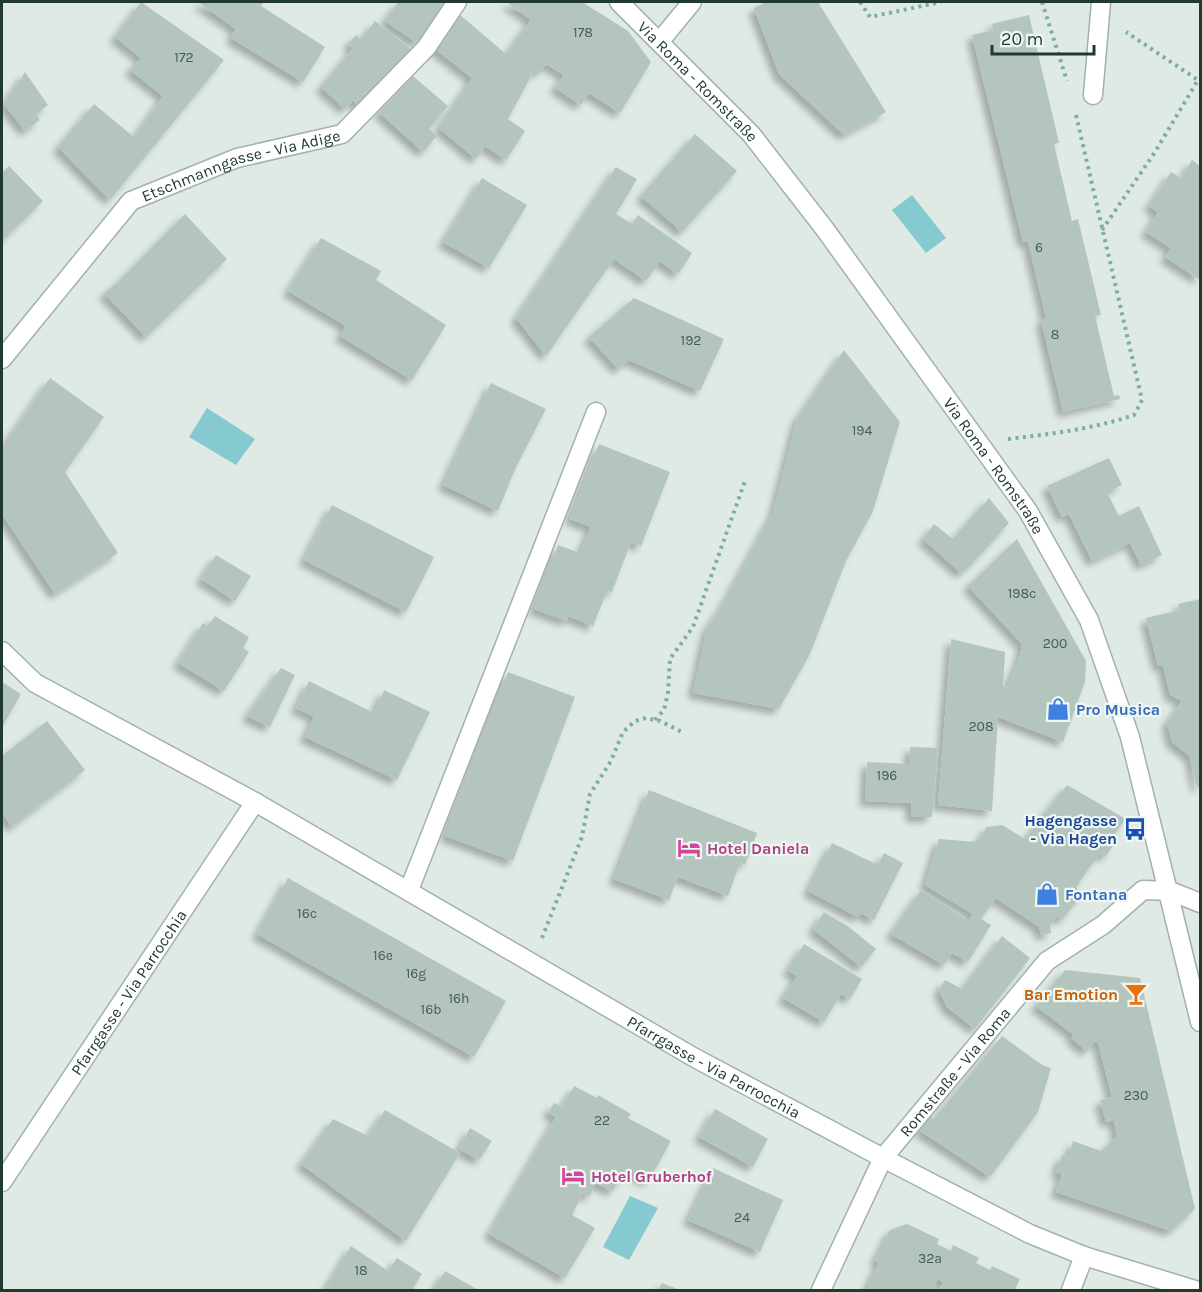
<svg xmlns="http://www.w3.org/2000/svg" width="1202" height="1292" viewBox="0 0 1202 1292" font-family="Karla,sans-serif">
<defs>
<filter id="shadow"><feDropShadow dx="-5.5" dy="5.5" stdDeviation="3" flood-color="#0004"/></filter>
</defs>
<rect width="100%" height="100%" fill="#dfeae4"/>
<!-- water -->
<g fill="#85c9d1">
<path d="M 912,195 L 946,238 L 926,253 L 892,210 Z"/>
<path d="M 207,408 L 255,439 L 236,465 L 189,437 Z"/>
<path d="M 630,1196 L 658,1208 L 629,1260 L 603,1247 Z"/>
</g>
<!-- building -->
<g fill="#b4c5bd" filter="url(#shadow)">
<path d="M 141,2 L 224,60 L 110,200 L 58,147 L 94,104 L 134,137 L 163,96 L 130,70 L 141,58 L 115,37 Z"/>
<path d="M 198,2 L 264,2 L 261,6 L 325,47 L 303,82 L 231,38 L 236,29 Z"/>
<path d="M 398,2 L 448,2 L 417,43 L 385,21 Z"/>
<path d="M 506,2 L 582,2 L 628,31 L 651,62 L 620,113 L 589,93 L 581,105 L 555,88 L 564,75 L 546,64 L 539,73 L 535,69 L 508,119 L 525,131 L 506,160 L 485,146 L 476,159 L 439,128 L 472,78 L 433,47 L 459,14 L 506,54 L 531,20 Z"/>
<path d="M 766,2 L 818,2 L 886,112 L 844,135 L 779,74 L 754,8 Z"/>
<path d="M 1029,15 L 1059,143 L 1054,144 L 1072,221 L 1078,219 L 1101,315 L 1095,316 L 1114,396 L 1119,395 L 1120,399 L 1063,412 L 1041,320 L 1046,318 L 1028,241 L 1023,242 L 972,35 L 994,30 L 992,24 Z"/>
<path d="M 375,21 L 412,50 L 359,107 L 353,100 L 345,109 L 321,87 L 353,48 L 348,44 L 356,35 L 361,39 Z"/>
<path d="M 25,72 L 48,105 L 36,114 L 40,120 L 25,131 L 4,104 Z"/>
<path d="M 413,76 L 448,106 L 429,129 L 437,136 L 423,152 L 379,112 Z"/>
<path d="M 695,134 L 737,171 L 682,232 L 641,196 Z"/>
<path d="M 1192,160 L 1200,166 L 1200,280 L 1165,257 L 1171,248 L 1146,232 L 1158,212 L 1149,206 L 1171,172 L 1181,178 Z"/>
<path d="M 9,166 L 43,201 L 2,241 L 2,173 Z"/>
<path d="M 616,167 L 637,179 L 616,214 L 632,224 L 638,215 L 692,253 L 678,274 L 660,261 L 646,281 L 614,259 L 546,356 L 516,318 Z"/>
<path d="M 482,178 L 527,205 L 489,268 L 443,242 Z"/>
<path d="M 185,214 L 227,259 L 146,337 L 104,293 L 118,282 Z"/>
<path d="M 321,238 L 381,271 L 376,280 L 446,325 L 412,380 L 340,336 L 346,326 L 288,291 Z"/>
<path d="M 634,298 L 724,339 L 700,391 L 629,360 L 618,369 L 589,337 Z"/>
<path d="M 844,350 L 900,422 L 873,511 L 846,561 L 810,654 L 779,709 L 693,693 L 707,628 L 724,603 L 773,513 L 797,419 Z"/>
<path d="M 50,378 L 104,417 L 65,472 L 118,553 L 55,594 L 2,514 L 2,448 Z"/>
<path d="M 491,383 L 546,409 L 516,467 L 498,511 L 443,485 Z"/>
<path d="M 599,444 L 670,472 L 641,546 L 631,542 L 612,592 L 607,591 L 593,626 L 568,616 L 567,621 L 534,609 L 558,545 L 580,553 L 591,527 L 570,519 Z"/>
<path d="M 1109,458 L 1122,485 L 1107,492 L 1119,516 L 1139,506 L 1162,555 L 1141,565 L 1130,543 L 1092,561 L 1069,514 L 1062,517 L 1047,486 Z"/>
<path d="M 989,498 L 1009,523 L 971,565 L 961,573 L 923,539 L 934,524 L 953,539 Z"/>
<path d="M 332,505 L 434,557 L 406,612 L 304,560 Z"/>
<path d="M 1017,539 L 1086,661 L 1085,682 L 1063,742 L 998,717 L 992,811 L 938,805 L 951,639 L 1005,652 L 1003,687 L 1007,688 L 1020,656 L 1022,644 L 968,586 Z"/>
<path d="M 216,555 L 251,576 L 235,601 L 201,579 Z"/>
<path d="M 1200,599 L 1200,789 L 1196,785 L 1190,756 L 1172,742 L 1167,723 L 1182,701 L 1170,695 L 1163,665 L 1158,666 L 1146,618 L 1180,610 L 1178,604 Z"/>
<path d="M 215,616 L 249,637 L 243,648 L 249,652 L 224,691 L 178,663 L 203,623 L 208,626 Z"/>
<path d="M 281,668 L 295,675 L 270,727 L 247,716 Z"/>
<path d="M 508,672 L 575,697 L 513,861 L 445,836 Z"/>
<path d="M 309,681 L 374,713 L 384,690 L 430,712 L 397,780 L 305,737 L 314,717 L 296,708 Z"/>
<path d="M 2,682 L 21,694 L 2,727 Z"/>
<path d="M 47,721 L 85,770 L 12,827 L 2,813 L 2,756 Z"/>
<path d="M 910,747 L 938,748 L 932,817 L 911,817 L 911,803 L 865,801 L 867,762 L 909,764 Z"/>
<path d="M 1067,785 L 1126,819 L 1108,842 L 1113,846 L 1105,857 L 1100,853 L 1082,878 L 1076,888 L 1083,893 L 1062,920 L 1057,916 L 1050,925 L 1051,933 L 1041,935 L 1039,927 L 996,898 L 981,919 L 991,925 L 968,962 L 952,953 L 944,965 L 891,934 L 921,890 L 969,921 L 973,914 L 925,885 L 939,839 L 977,842 L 987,827 L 1002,825 L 1025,839 Z"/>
<path d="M 649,790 L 757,833 L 745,865 L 740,863 L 728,896 L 678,877 L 669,900 L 614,879 Z"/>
<path d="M 832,843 L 878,865 L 884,853 L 903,863 L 874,920 L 861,913 L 858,917 L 808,891 Z"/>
<path d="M 288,878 L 506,1001 L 474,1057 L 257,934 Z"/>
<path d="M 824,912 L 849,927 L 876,949 L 861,967 L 813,929 Z"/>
<path d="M 1002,936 L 1030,958 L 975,1029 L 947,1007 L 939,990 L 945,980 L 962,989 Z"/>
<path d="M 804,944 L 862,979 L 850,999 L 841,994 L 824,1022 L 783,998 L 797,976 L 788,970 Z"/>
<path d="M 1065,970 L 1140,978 L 1195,1209 L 1171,1231 L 1056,1192 L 1062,1174 L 1056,1172 L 1062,1155 L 1068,1157 L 1073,1141 L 1101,1151 L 1117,1137 L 1114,1120 L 1106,1122 L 1100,1100 L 1112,1097 L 1098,1043 L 1095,1041 L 1087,1051 L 1071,1038 L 1074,1035 L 1036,1006 Z"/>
<path d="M 1002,1036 L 1042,1065 L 1051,1068 L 1038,1112 L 990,1177 L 919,1130 L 930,1116 L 934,1119 Z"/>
<path d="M 574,1086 L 597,1098 L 598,1095 L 631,1114 L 628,1118 L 671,1141 L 648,1182 L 628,1170 L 612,1191 L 596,1183 L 589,1197 L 583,1193 L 572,1215 L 595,1228 L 565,1278 L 489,1234 L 556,1117 L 548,1113 L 554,1103 L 562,1107 Z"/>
<path d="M 715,1109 L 768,1139 L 753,1167 L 699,1137 Z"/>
<path d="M 385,1110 L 460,1153 L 406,1241 L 301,1164 L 333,1119 L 368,1136 Z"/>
<path d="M 470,1128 L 492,1141 L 479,1160 L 459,1149 Z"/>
<path d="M 713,1168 L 783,1200 L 760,1252 L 688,1220 Z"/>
<path d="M 907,1224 L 939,1239 L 937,1244 L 951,1251 L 953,1245 L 979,1258 L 976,1263 L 990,1270 L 992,1266 L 1020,1279 L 1015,1289 L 1019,1290 L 939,1290 L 943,1282 L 938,1279 L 932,1290 L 866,1290 L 879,1263 L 875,1260 L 890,1230 Z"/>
<path d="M 351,1246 L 388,1271 L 397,1258 L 422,1274 L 413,1288 L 417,1290 L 325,1290 Z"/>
<path d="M 445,1271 L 478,1290 L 434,1290 Z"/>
<path d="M 662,1283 L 680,1290 L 658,1290 Z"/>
</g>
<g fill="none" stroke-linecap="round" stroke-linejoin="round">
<!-- service casing -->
<g stroke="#a2b2ab" stroke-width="21">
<g id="service">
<path d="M 1093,95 L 1101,2"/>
<path d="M 409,890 L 596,412"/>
</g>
</g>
<!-- minor casing -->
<g stroke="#a2b2ab" stroke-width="21">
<g id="minor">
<path d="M 660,41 L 692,2"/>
<path id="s1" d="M 2,359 L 131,201 L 237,158 L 342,134 L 426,48 L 457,2"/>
<path id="s2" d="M 2,1182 L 255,802"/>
<path id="s3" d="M 821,1290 L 883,1158 L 1047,961 L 1103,925 L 1143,890 L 1170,891 L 1200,903"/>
<path d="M 1071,1290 L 1084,1256"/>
</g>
</g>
<!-- tertiary casing -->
<g stroke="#a2b2ab" stroke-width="21">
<g id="tertiary">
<path id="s4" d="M 619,2 L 751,134 L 824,228 L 1028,511 L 1089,620 L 1130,737 L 1200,1022"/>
<path id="s5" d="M 2,651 L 35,683 L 255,802 L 695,1058 L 883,1158 L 1030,1234 L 1084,1256 L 1195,1290"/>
</g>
</g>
<!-- path -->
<g stroke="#7eae9d" stroke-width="4" stroke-dasharray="3 4.5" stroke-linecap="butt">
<path d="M 860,2 L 870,17 L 941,2"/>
<path d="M 1042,2 L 1067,81"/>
<path d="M 1102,230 L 1155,152 L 1198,80 L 1126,32"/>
<path d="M 1008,439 C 1051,434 1093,429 1134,415 L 1142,400 L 1076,115"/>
<path d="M 655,720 L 664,710 L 668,693 L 670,659 L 693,627 L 745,481"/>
<path d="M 542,938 L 582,837 L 590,794 L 611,761 L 623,732 L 635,721 L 646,718 L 660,721 L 682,732"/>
</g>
<!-- service -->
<use href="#service" stroke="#fff" stroke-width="18"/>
<!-- minor -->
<use href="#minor" stroke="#fff" stroke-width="18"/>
<!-- tertiary -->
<use href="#tertiary" stroke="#fff" stroke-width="18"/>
</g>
<!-- icons -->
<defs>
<g id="shop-bare" transform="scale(1.8)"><path d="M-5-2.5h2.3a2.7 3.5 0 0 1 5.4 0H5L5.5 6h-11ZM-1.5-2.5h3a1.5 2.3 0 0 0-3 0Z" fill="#3f7fe0" stroke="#eff7f2" stroke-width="2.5" paint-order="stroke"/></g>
<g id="bus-bare" transform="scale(1.8)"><path d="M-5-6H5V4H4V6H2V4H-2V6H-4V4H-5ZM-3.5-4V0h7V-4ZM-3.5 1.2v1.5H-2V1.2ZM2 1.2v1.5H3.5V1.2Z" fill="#1a4fb4" stroke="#eff7f2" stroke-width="2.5" paint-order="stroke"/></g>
<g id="hotel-bare" transform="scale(1.8)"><path d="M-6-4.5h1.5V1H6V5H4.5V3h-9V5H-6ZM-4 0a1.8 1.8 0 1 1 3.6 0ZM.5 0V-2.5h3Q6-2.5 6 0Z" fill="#d1479c" stroke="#eff7f2" stroke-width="2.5" paint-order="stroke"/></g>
<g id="bar-bare" transform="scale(1.8)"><path d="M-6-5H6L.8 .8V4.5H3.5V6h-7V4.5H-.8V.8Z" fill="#e8710a" stroke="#eff7f2" stroke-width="2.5" paint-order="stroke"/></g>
</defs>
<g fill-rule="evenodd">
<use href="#shop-bare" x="1058" y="709"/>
<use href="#bus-bare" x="1135" y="829"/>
<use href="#hotel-bare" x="689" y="848"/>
<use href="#shop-bare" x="1047" y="894"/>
<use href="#bar-bare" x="1136" y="994"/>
<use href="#hotel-bare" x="573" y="1176"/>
</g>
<g text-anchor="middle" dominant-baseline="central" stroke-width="4.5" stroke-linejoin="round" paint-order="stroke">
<!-- number labels -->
<g font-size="14" fill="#455d55">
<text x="583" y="32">178</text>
<text x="184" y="57">172</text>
<text x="1039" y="247">6</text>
<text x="1055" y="334">8</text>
<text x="691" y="340">192</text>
<text x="862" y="430">194</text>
<text x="1022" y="593">198c</text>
<text x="1055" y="643">200</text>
<text x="981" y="726">208</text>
<text x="887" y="775">196</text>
<text x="307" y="913">16c</text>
<text x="383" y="955">16e</text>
<text x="416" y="973">16g</text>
<text x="459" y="998">16h</text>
<text x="431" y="1009">16b</text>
<text x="1136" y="1095">230</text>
<text x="602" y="1120">22</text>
<text x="742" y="1217">24</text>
<text x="930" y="1258">32a</text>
<text x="361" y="1270">18</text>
</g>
<!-- street labels -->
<g font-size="16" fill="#203a32" stroke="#eff7f2">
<text stroke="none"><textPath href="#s4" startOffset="112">Via Roma - Romstraße</textPath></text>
<text stroke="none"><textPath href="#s1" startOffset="320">Etschmanngasse - Via Adige</textPath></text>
<text stroke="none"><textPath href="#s4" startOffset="598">Via Roma - Romstraße</textPath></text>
<text stroke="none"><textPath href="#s2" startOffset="228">Pfarrgasse - Via Parrocchia</textPath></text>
<text stroke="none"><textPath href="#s5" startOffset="826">Pfarrgasse - Via Parrocchia</textPath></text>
<text stroke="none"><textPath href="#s3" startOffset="258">Romstraße - Via Roma</textPath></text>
</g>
<!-- shop labels -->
<g font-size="16" font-weight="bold" fill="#366cbe" stroke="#eff7f2" text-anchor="start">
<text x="1076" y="709">Pro Musica</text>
<text x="1065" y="894">Fontana</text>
</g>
<!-- transit labels -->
<g font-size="16" font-weight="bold" fill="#164399" stroke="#eff7f2" text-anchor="end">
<text x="1117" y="820">Hagengasse<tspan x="1117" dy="18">- Via Hagen</tspan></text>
</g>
<!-- hotel labels -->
<g font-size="16" font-weight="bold" fill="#b23c85" stroke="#eff7f2" text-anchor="start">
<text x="707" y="848">Hotel Daniela</text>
<text x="591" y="1176">Hotel Gruberhof</text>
</g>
<!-- food labels -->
<g font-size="16" font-weight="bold" fill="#c56008" stroke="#eff7f2" text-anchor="end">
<text x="1118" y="994">Bar Emotion</text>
</g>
</g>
<!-- border -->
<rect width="1202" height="1292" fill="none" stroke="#203a32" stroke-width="6"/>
<!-- scale -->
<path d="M992 45v9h102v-9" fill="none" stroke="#203a32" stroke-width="3"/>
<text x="1001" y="45" font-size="18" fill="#203a32" stroke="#eff7f2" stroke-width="4.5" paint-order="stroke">20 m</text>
</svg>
